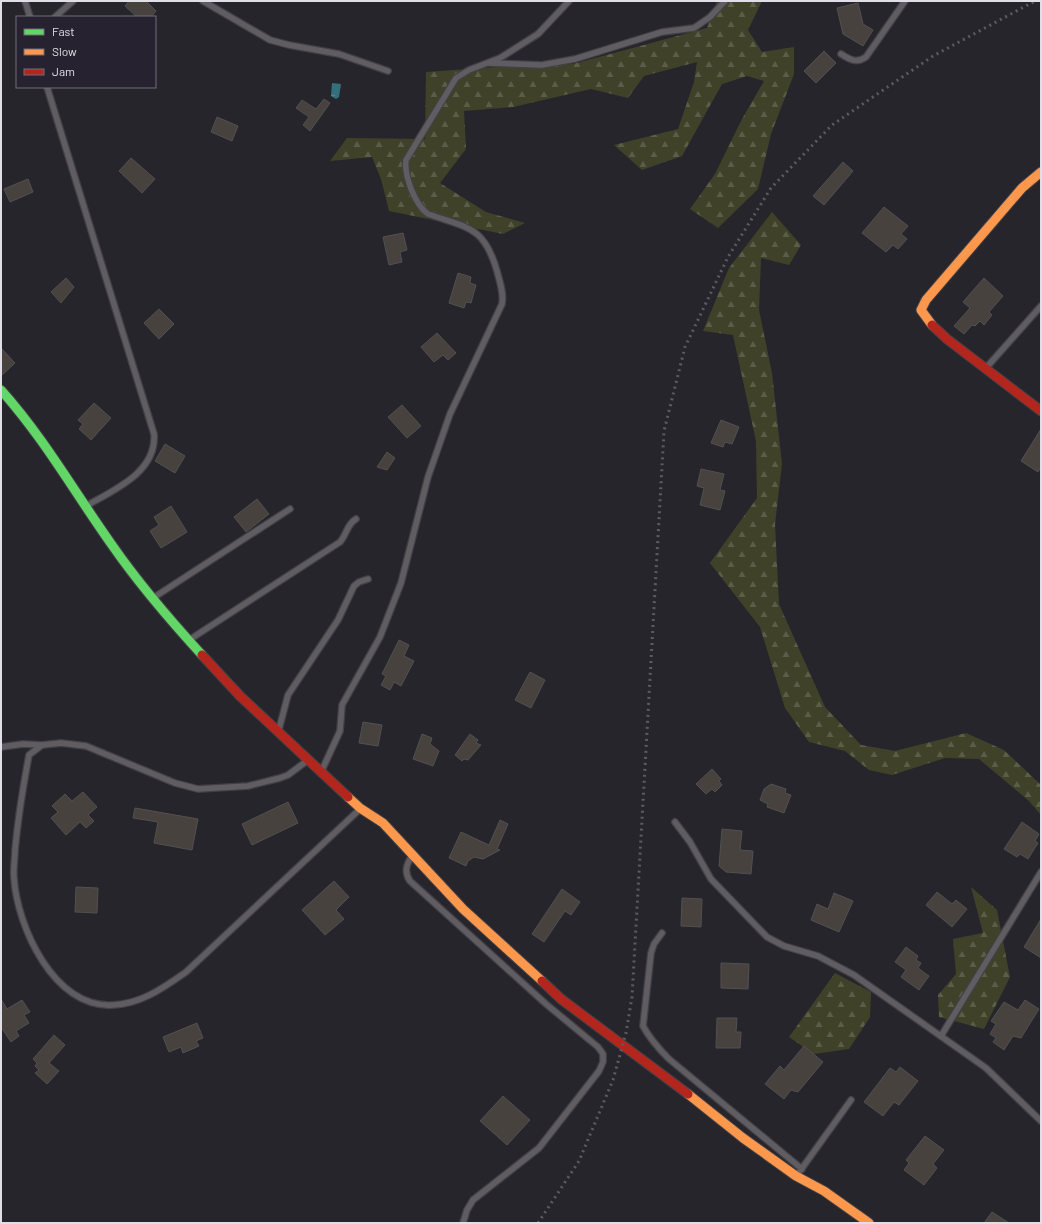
<svg xmlns="http://www.w3.org/2000/svg" width="1042" height="1224" font-family="Barlow,sans-serif">
<defs>
<pattern id="forest-firs" width="22" height="20" patternUnits="userSpaceOnUse"><rect width="22" height="20" fill="#3f4228"/><path d="M5 1l3.5 6h-7zM16 11l3.5 6h-7z" fill="#5a5d47"/></pattern>
<pattern id="water-ripples" width="26" height="14" patternUnits="userSpaceOnUse"><rect width="26" height="14" fill="#33707b"/><path d="M2 4q2-2 4 0t4 0M15 11q2-2 4 0t4 0" fill="none" stroke="#5a8b94"/></pattern>
</defs>
<rect width="100%" height="100%" fill="#27252c"/>
<!-- forest -->
<g fill="url(#forest-firs)">
<polygon points="717,1 762,1 748,30 762,52 794,47 794,74 771,134 758,189 718,228 690,209 715,174 742,119 764,81 747,76 722,84 682,156 642,170 614,145 678,129 694,82 697,62 644,76 628,98 591,89 513,107 464,111 466,149 440,183 486,212 525,223 503,234 389,211 381,179 372,157 330,161 347,138 425,139 426,72 497,67 573,64 707,28"/>
<polygon points="772,212 801,245 789,265 761,258 759,310 772,373 782,464 775,524 779,604 825,707 861,745 895,751 966,733 1004,750 1041,785 1041,815 1029,801 979,759 945,758 892,775 869,770 845,751 809,742 785,708 760,627 710,563 757,498 756,441 733,335 703,331 729,268"/>
<polygon points="971,887 997,910 1010,977 984,1029 939,1017 938,995 956,974 953,939 983,933"/>
<polygon points="835,973 871,992 870,1017 849,1049 814,1054 789,1037"/>
</g>
<!-- water -->
<polygon fill="url(#water-ripples)" points="332,83 341,84 339,97 336,99 331,96"/>
<!-- building -->
<g fill="#47423e" stroke="#525051">
<polygon points="129,1 146,1 156,11 151,17 137,17 125,6"/>
<polygon points="858,3 863,24 873,30 863,46 843,34 837,8"/>
<polygon points="824,51 836,63 816,83 804,71"/>
<polygon points="324,99 330,103 310,131 303,125 309,117 296,108 302,100 316,109"/>
<polygon points="217,117 238,126 232,141 211,132"/>
<polygon points="131,158 155,179 142,193 119,171"/>
<polygon points="843,162 853,171 824,205 813,196"/>
<polygon points="28,179 33,192 10,202 4,189"/>
<polygon points="884,207 908,226 901,234 907,239 898,249 893,245 886,252 862,233"/>
<polygon points="403,233 407,250 400,252 402,262 389,265 383,237"/>
<polygon points="458,273 471,277 470,283 476,285 471,303 466,302 464,308 449,303"/>
<polygon points="66,278 74,287 61,303 51,292"/>
<polygon points="984,278 1003,296 989,312 992,315 984,325 980,321 975,326 972,325 964,334 954,326 970,308 963,302"/>
<polygon points="159,309 174,324 159,339 144,323"/>
<polygon points="437,333 456,353 448,360 443,355 434,362 421,347"/>
<polygon points="1,348 15,363 1,376"/>
<polygon points="94,403 111,418 91,440 79,429 83,424 78,420"/>
<polygon points="402,405 421,426 407,438 388,417"/>
<polygon points="721,420 739,427 732,444 725,442 723,447 711,443"/>
<polygon points="1041,429 1041,467 1038,472 1021,461"/>
<polygon points="165,444 185,456 175,473 155,461"/>
<polygon points="387,452 395,458 387,470 377,467"/>
<polygon points="701,469 724,474 720,490 725,491 720,510 700,505 704,488 697,486"/>
<polygon points="257,499 269,514 246,532 234,517"/>
<polygon points="171,506 187,532 161,548 150,531 159,525 154,517"/>
<polygon points="399,640 409,645 404,656 414,661 401,686 394,682 390,690 381,685 386,676 382,674"/>
<polygon points="530,672 545,680 531,708 515,700"/>
<polygon points="363,722 382,725 378,746 359,743"/>
<polygon points="422,734 432,738 430,744 439,751 433,766 413,759"/>
<polygon points="470,734 478,740 476,743 481,745 468,760 464,759 462,761 455,755"/>
<polygon points="712,769 721,779 719,781 722,785 715,792 712,789 706,794 696,784"/>
<polygon points="771,784 786,789 785,793 791,795 784,813 767,807 768,804 760,800 764,789"/>
<polygon points="83,792 97,807 88,815 94,821 86,828 80,822 66,835 51,818 58,812 52,806 65,794 72,801"/>
<polygon points="288,802 298,823 252,845 242,824"/>
<polygon points="135,808 198,819 192,850 154,843 158,822 133,818"/>
<polygon points="500,820 508,824 497,849 500,850 483,859 474,857 468,861 466,866 449,858 461,832 489,845"/>
<polygon points="1022,822 1039,834 1035,841 1038,843 1028,859 1020,854 1017,857 1004,849"/>
<polygon points="722,829 742,831 740,850 753,851 751,874 726,872 719,866"/>
<polygon points="334,881 349,897 336,910 344,919 325,935 302,910"/>
<polygon points="76,887 98,888 97,913 75,912"/>
<polygon points="562,889 580,902 571,915 565,911 544,942 532,934"/>
<polygon points="937,892 952,904 956,900 967,909 952,927 926,905"/>
<polygon points="834,893 853,901 839,932 811,920 817,904 828,909"/>
<polygon points="682,898 702,899 701,927 681,926"/>
<polygon points="1041,919 1041,958 1024,947"/>
<polygon points="906,947 918,956 916,960 921,963 918,968 929,976 919,990 901,977 906,970 895,962"/>
<polygon points="721,963 749,964 748,989 721,988"/>
<polygon points="1,999 7,1009 22,1000 30,1012 24,1015 29,1023 16,1031 19,1036 11,1042 1,1027"/>
<polygon points="1025,1000 1039,1009 1021,1038 1013,1036 1004,1050 993,1042 996,1038 990,1034 996,1024 991,1021 1004,1002 1018,1010"/>
<polygon points="717,1018 737,1018 736,1032 741,1032 740,1048 716,1048"/>
<polygon points="197,1023 203,1038 196,1041 199,1046 183,1053 181,1047 169,1052 163,1037"/>
<polygon points="54,1035 65,1045 49,1063 59,1071 47,1084 35,1073 39,1070 35,1066 37,1063 33,1059"/>
<polygon points="804,1046 823,1062 798,1092 791,1090 784,1099 765,1084 780,1066 784,1070"/>
<polygon points="900,1067 918,1081 899,1105 894,1102 883,1116 864,1102 890,1068 896,1072"/>
<polygon points="503,1096 530,1120 507,1145 480,1121"/>
<polygon points="925,1136 944,1150 933,1164 937,1168 924,1185 904,1170 909,1163 906,1160"/>
<polygon points="992,1212 1009,1223 984,1223"/>
</g>
<g fill="none" stroke-linecap="round" stroke-linejoin="round">
<!-- lane casing -->
<g stroke="#424046" stroke-width="8">
<g id="lane">
<polyline points="25,1 30,17"/>
<polyline points="203,1 270,40 289,45 339,54 388,71"/>
<polyline points="55,17 73,1"/>
<path d="M841 54C849 59 856 64 866 57L905 1"/>
<polyline points="489,63 542,65 575,59 662,32 694,28 710,17 725,1"/>
<path d="M47 87 154 434C157 472 114 490 86 506"/>
<polyline points="986,368 1041,306"/>
<polyline points="153,598 290,509"/>
<path d="M189 640 340 542C347 534 347 524 356 519"/>
<polyline points="279,729 288,695 338,620 354,586 359,582 368,579"/>
<polyline points="1,747 23,744 42,745"/>
<path d="M308 760 288 775 280 778 248 786 198 789 175 783 86 746 61 743 42 745 29 755C23 787 18 818 15 850 15 859 13 869 14 878 17 926 54 1009 113 1005 141 1004 163 988 186 972L359 810"/>
<path d="M322 770 340 731 342 705 380 637 401 583 428 477 450 414 502 304C504 293 500 283 497 271 484 226 468 228 428 214 415 205 404 176 406 160L456 78 469 70 500 58 538 34 569 1"/>
<polyline points="675,822 690,842 711,879 767,937 784,946 818,956 854,975 986,1068 1041,1121"/>
<path d="M412 856C406 865 404 872 410 881L546 1004 598 1047 603 1054V1062L599 1071 539 1148 473 1200 467 1210 463 1223"/>
<path d="M662 933 654 944 651 953 643 1026C650 1039 659 1049 669 1059L802 1169"/>
<polyline points="941,1036 1041,872"/>
<polyline points="800,1171 851,1100"/>
</g>
</g>
<!-- fast casing -->
<g stroke="#424046" stroke-width="11">
<path id="fast" d="M1 390C44 438 75 493 112 545 139 584 170 620 202 655"/>
</g>
<!-- slow casing -->
<g stroke="#424046" stroke-width="11">
<g id="slow">
<polyline points="932,325 921,310 926,300 1022,188 1041,172"/>
<polyline points="348,797 360,808 383,823 463,909 542,981"/>
<polyline points="688,1094 743,1138 796,1176 824,1191 869,1223"/>
</g>
</g>
<!-- jam casing -->
<g stroke="#424046" stroke-width="11">
<g id="jam">
<polyline points="932,325 947,339 1041,411"/>
<polyline points="202,655 240,696 348,797"/>
<polyline points="542,981 561,999 688,1094"/>
</g>
</g>
<!-- lane -->
<use href="#lane" stroke="#5f5d62" stroke-width="5.5"/>
<!-- fast -->
<use href="#fast" stroke="#63d668" stroke-width="9"/>
<!-- slow -->
<use href="#slow" stroke="#ff974d" stroke-width="9"/>
<!-- jam -->
<use href="#jam" stroke="#b3261e" stroke-width="9"/>
<!-- rail -->
<polyline stroke="#5d5b61" stroke-width="3" stroke-dasharray="2 4" stroke-linecap="butt" points="538,1223 579,1161 613,1080 626,1033 632,997 664,431 685,347 728,257 771,188 832,125 933,56 1035,1"/>
</g>
<!-- border -->
<rect width="1042" height="1224" fill="none" stroke="#e1dee7" stroke-width="4"/>
<!-- legend -->
<rect x="16" y="16" width="140" height="72" fill="#26222f" stroke="#716d79"/>
<rect x="24" y="29" width="20" height="6" fill="#63d668" stroke="#716d79"/>
<text x="52" y="36" font-size="12" fill="#e1dee7">Fast</text>
<rect x="24" y="49" width="20" height="6" fill="#ff974d" stroke="#716d79"/>
<text x="52" y="56" font-size="12" fill="#e1dee7">Slow</text>
<rect x="24" y="69" width="20" height="6" fill="#b3261e" stroke="#716d79"/>
<text x="52" y="76" font-size="12" fill="#e1dee7">Jam</text>
</svg>
